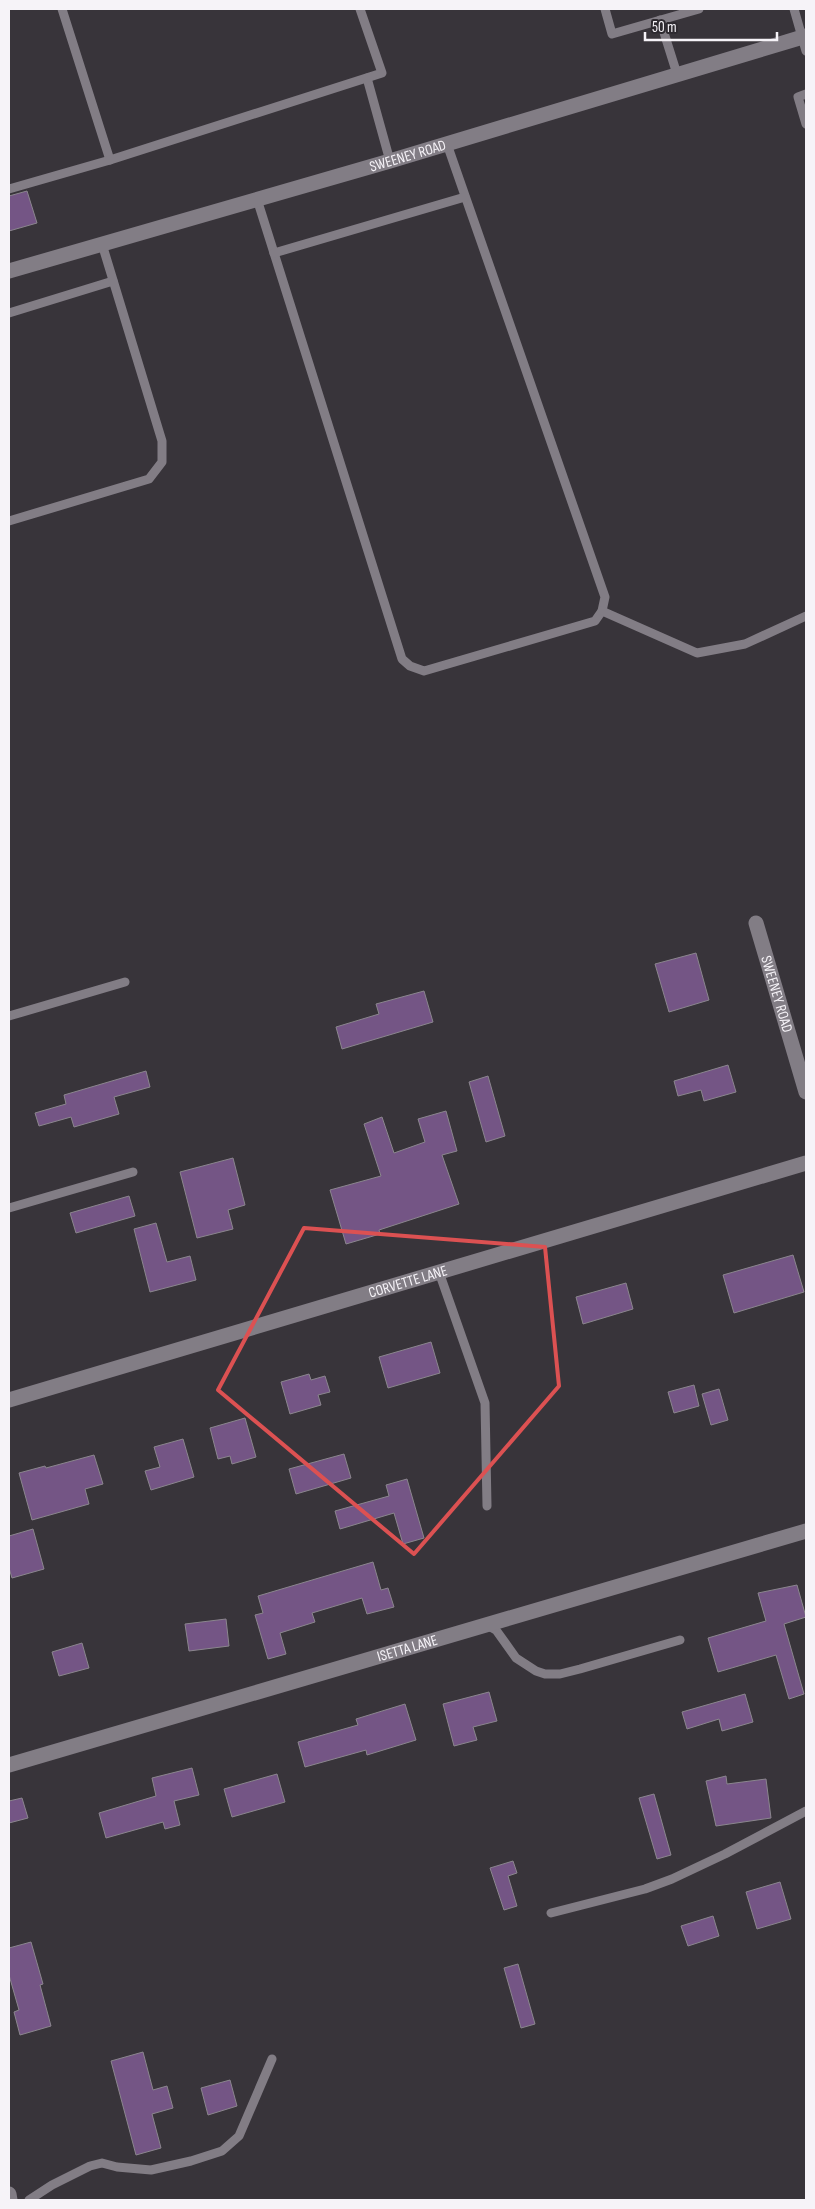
<svg xmlns="http://www.w3.org/2000/svg" width="815" height="2209" font-family="'Sofia Sans Condensed',sans-serif">
<rect width="100%" height="100%" fill="#38343a"/>
<!-- building -->
<g fill="#745585" stroke="#8b868e">
<polygon points="27,191 37,223 9,231 9,196"/>
<polygon points="696,953 709,1000 669,1012 655,964"/>
<polygon points="424,991 433,1022 342,1049 336,1027 379,1014 376,1004"/>
<polygon points="728,1065 736,1092 704,1101 701,1090 678,1096 674,1081"/>
<polygon points="146,1071 150,1087 114,1097 119,1114 74,1127 71,1117 39,1126 35,1113 66,1104 64,1095"/>
<polygon points="488,1076 505,1136 486,1142 469,1082"/>
<polygon points="446,1111 457,1151 442,1155 459,1204 379,1230 380,1234 346,1244 330,1190 381,1176 364,1124 382,1117 394,1153 425,1142 418,1119"/>
<polygon points="233,1158 245,1205 228,1210 233,1229 197,1238 180,1172"/>
<polygon points="129,1196 135,1216 76,1233 70,1213"/>
<polygon points="156,1223 167,1262 190,1256 196,1280 150,1292 134,1229"/>
<polygon points="793,1255 804,1292 734,1313 723,1275"/>
<polygon points="626,1283 633,1309 583,1324 576,1297"/>
<polygon points="431,1342 440,1373 388,1388 379,1357"/>
<polygon points="309,1374 311,1380 325,1376 330,1392 318,1395 321,1405 290,1414 281,1382"/>
<polygon points="694,1385 699,1406 674,1413 668,1392"/>
<polygon points="719,1389 728,1420 711,1425 702,1394"/>
<polygon points="245,1418 256,1457 232,1464 230,1456 218,1459 210,1428"/>
<polygon points="183,1439 194,1477 151,1490 145,1471 160,1467 154,1447"/>
<polygon points="344,1454 351,1478 296,1494 289,1469"/>
<polygon points="94,1455 103,1484 85,1489 89,1504 32,1520 19,1473 45,1466 46,1468"/>
<polygon points="407,1479 424,1538 403,1544 394,1513 340,1529 335,1511 389,1496 386,1485"/>
<polygon points="33,1529 44,1569 12,1578 9,1568 9,1536"/>
<polygon points="373,1562 381,1590 388,1588 394,1607 367,1614 362,1598 312,1613 315,1622 280,1633 286,1654 268,1659 255,1615 263,1613 258,1596"/>
<polygon points="797,1585 806,1617 784,1624 804,1694 789,1699 776,1655 718,1672 708,1638 766,1621 758,1593"/>
<polygon points="226,1619 229,1646 189,1651 185,1624"/>
<polygon points="82,1643 89,1668 59,1676 52,1652"/>
<polygon points="489,1692 497,1721 473,1727 477,1740 454,1746 443,1704"/>
<polygon points="745,1694 753,1722 722,1731 719,1719 687,1729 682,1712"/>
<polygon points="405,1704 416,1740 367,1755 366,1750 305,1767 298,1742 358,1725 356,1719"/>
<polygon points="192,1768 199,1795 174,1801 180,1825 165,1829 163,1822 106,1838 99,1813 156,1796 152,1778"/>
<polygon points="277,1774 285,1802 232,1817 224,1789"/>
<polygon points="726,1776 727,1784 766,1779 771,1818 716,1826 706,1781"/>
<polygon points="654,1794 671,1855 657,1859 639,1798"/>
<polygon points="22,1798 28,1818 9,1823 9,1801"/>
<polygon points="513,1861 517,1873 508,1876 517,1906 504,1910 490,1868"/>
<polygon points="780,1882 791,1919 757,1929 746,1892"/>
<polygon points="713,1916 719,1936 688,1946 681,1926"/>
<polygon points="31,1942 43,1984 40,1985 51,2026 20,2035 14,2012 19,2010 9,1975 9,1948"/>
<polygon points="518,1964 535,2024 521,2028 504,1968"/>
<polygon points="143,2052 153,2090 167,2086 173,2108 152,2114 161,2148 136,2155 111,2061"/>
<polygon points="230,2080 237,2106 208,2115 201,2088"/>
</g>
<g fill="none" stroke-linecap="round" stroke-linejoin="round">
<!-- lane -->
<g stroke="#827d85" stroke-width="9">
<polyline points="62,9 110,160"/>
<polyline points="605,9 612,34 699,9"/>
<polyline points="794,9 806,51"/>
<polyline points="660,20 677,74"/>
<polyline points="367,78 390,161"/>
<polyline points="806,94 798,97 806,124"/>
<polyline points="9,189 110,160 382,73 360,9"/>
<polyline points="257,199 402,659 410,666 424,671 595,621 602,611 605,597 447,144"/>
<polyline points="274,253 465,197"/>
<polyline points="9,313 113,281"/>
<polyline points="9,521 149,479 162,462 162,441 102,244"/>
<polyline points="602,611 697,653 745,644 806,616"/>
<polyline points="9,1016 125,982"/>
<polyline points="9,1208 133,1172"/>
<polyline points="439,1272 485,1403 487,1506"/>
<polyline points="487,1625 496,1630 516,1658 536,1671 545,1674 560,1674 580,1669 680,1640"/>
<polyline points="551,1913 645,1889 672,1879 725,1854 806,1811"/>
<polyline points="29,2200 52,2185 90,2166 102,2163 117,2167 151,2170 191,2161 222,2151 239,2136 272,2059"/>
</g>
<!-- street -->
<g stroke="#827d85" stroke-width="15">
<path id="s1" d="M9 271 390 161 806 36"/>
<path id="s2" d="M756 923 806 1092"/>
<path id="s3" d="M9 1400 806 1163"/>
<path id="s4" d="M9 1765 806 1531"/>
</g>
<!-- secondary -->
<polyline stroke="#827d85" stroke-width="15" points="9,2194 10,2200"/>
</g>
<!-- marked area -->
<path fill="none" stroke="#dc5152" stroke-width="4" stroke-linejoin="round" d="M304 1228 545 1247 559 1386 414 1554 218 1390Z"/>
<g text-anchor="middle" dominant-baseline="central" stroke-width="5" stroke-linejoin="round" paint-order="stroke">
<!-- street labels -->
<g font-size="15" fill="#f6f3f8" stroke="#2e2a30">
<text stroke="none"><textPath href="#s1" startOffset="415">SWEENEY ROAD</textPath></text>
<text stroke="none"><textPath href="#s2" startOffset="74">SWEENEY ROAD</textPath></text>
<text stroke="none"><textPath href="#s3" startOffset="416">CORVETTE LANE</textPath></text>
<text stroke="none"><textPath href="#s4" startOffset="415">ISETTA LANE</textPath></text>
</g>
</g>
<!-- border -->
<rect width="815" height="2209" fill="none" stroke="#f6f3f8" stroke-width="20"/>
<!-- scale -->
<path d="M645 32v8h132v-8" fill="none" stroke="#f6f3f8" stroke-width="2.5"/>
<text x="652" y="32" font-size="15" fill="#f6f3f8" stroke="#2e2a30" stroke-width="4" paint-order="stroke">50 m</text>
</svg>
